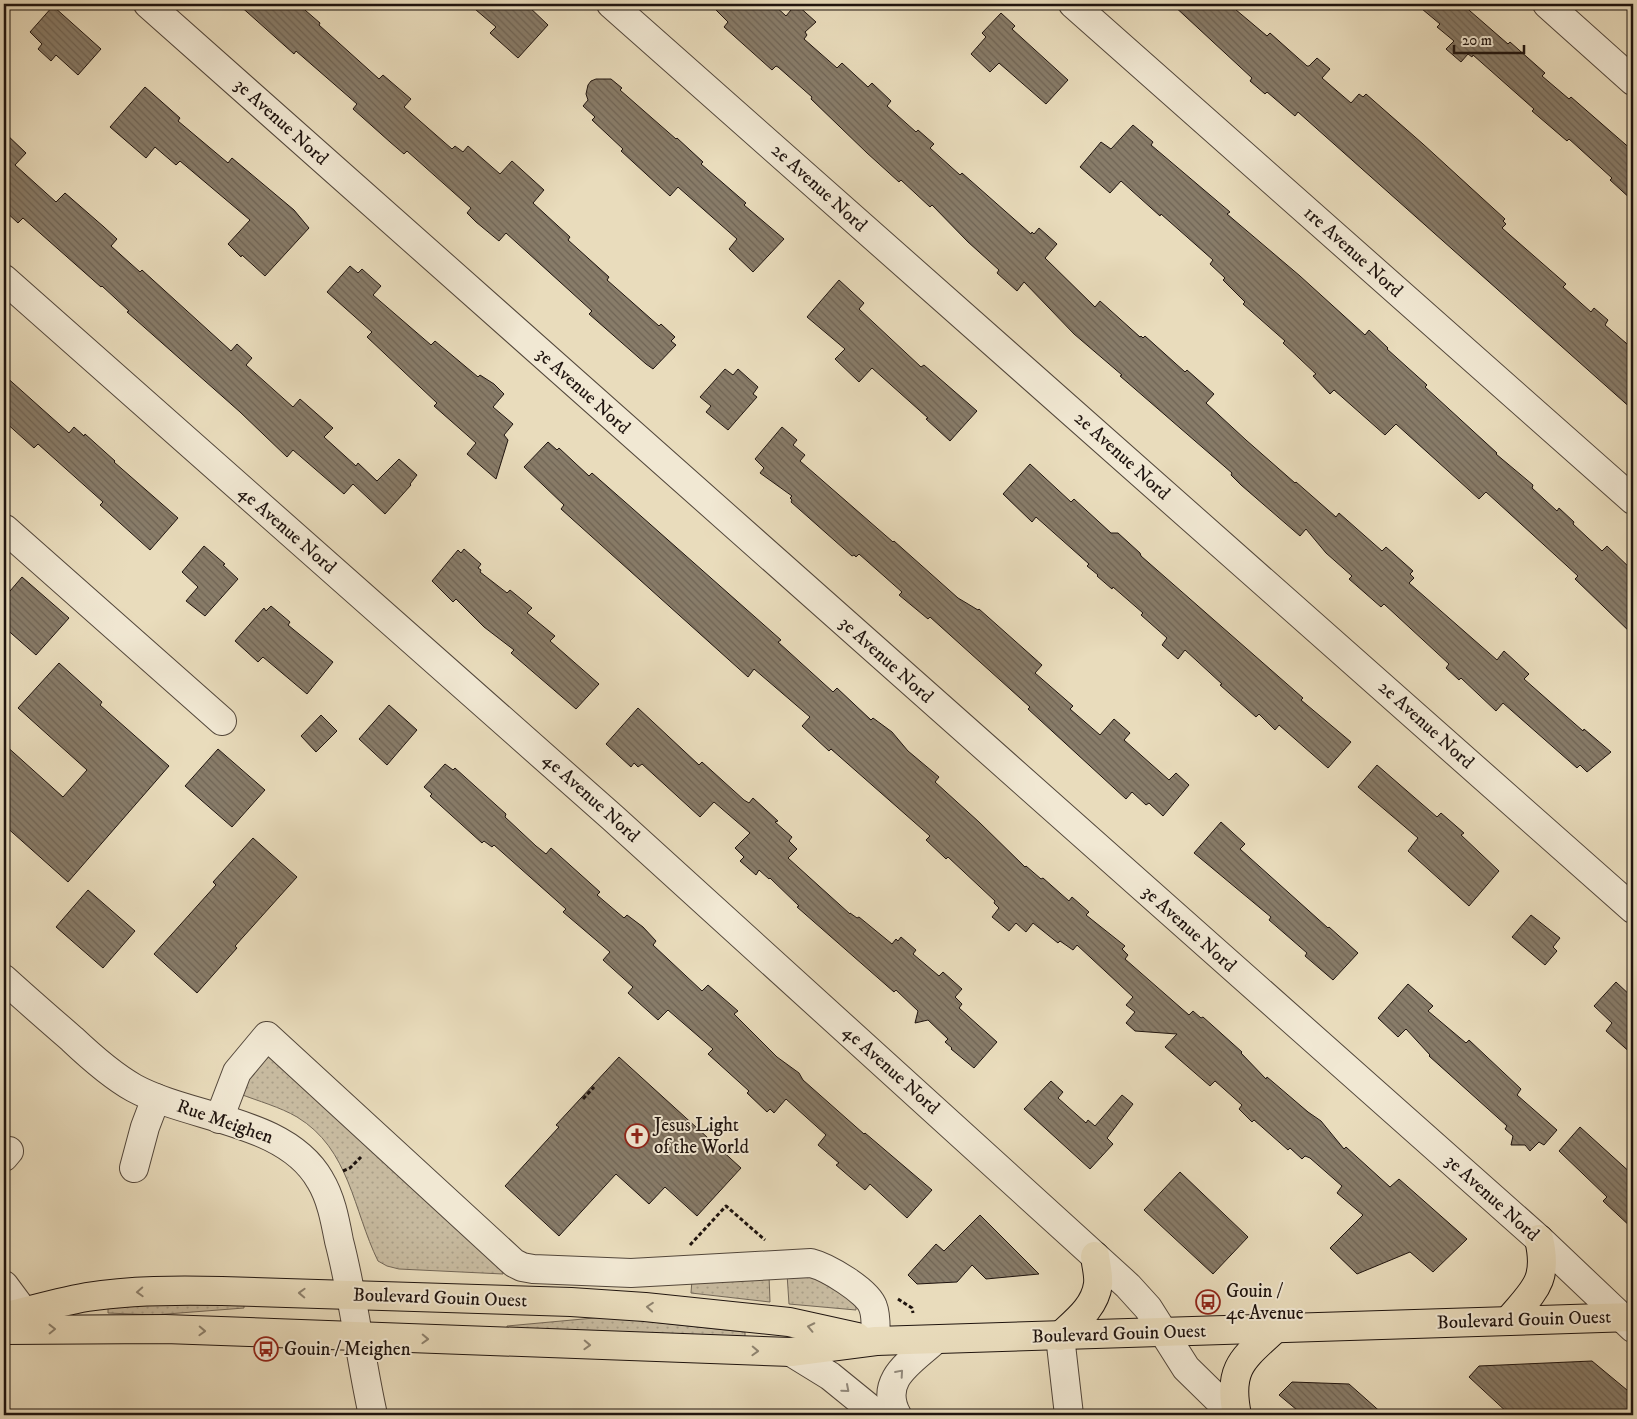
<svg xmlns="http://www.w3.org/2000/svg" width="1637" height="1419" font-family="'IM FELL DW Pica',serif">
<defs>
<pattern id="grass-dots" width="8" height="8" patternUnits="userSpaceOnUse" patternTransform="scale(1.25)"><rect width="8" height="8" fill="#c7ba9f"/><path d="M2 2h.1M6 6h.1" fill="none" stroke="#aa9f88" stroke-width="1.8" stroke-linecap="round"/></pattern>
<pattern id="building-back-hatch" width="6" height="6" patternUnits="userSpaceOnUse" patternTransform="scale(1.25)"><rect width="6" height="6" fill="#887c69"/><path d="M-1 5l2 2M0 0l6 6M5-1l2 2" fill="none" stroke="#6f6455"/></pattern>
</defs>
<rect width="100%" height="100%" fill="#e9dcbc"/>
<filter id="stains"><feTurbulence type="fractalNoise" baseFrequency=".004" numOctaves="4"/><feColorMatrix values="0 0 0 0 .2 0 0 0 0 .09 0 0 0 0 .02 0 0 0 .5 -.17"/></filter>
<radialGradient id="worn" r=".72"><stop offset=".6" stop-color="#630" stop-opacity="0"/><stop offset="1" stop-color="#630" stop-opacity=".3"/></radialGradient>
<!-- grass -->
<g fill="url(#grass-dots)" stroke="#736757">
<path d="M268 1049 503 1265V1274L399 1269 387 1266 378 1261C353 1210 350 1149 297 1117 280 1107 258 1101 240 1094L247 1075Z"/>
<polygon points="815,1273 856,1305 856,1310 789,1304 787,1274"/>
<polygon points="769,1276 770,1302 691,1293 692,1280"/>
<polygon points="195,1304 244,1305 244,1308 154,1315 108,1313 108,1307"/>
<polygon points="605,1317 745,1332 745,1337 507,1328 507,1326"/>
</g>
<!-- building -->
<g fill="url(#building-back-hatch)" stroke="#1f140f">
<polygon points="238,4 298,4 320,23 319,25 379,79 383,75 411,99 404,107 452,149 455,146 463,152 468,146 500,174 512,161 544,190 533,203 570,237 568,240 609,277 607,280 659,326 661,324 675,337 671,341 676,345 653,369 646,364 589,314 592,311 506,233 499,241 476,222 467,213 471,208 407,151 404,154 390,142 353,109 357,104 296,51 294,54"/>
<polygon points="469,4 526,4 548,25 518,58 490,33 496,27"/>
<polygon points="710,4 773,4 786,16 796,4 816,22 805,32 807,35 804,39 837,68 842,63 868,87 872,83 891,101 887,106 916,132 918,130 934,144 930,148 960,175 962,173 1031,234 1032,232 1034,234 1039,228 1057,244 1045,258 1095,307 1100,301 1140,337 1141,336 1143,338 1145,336 1185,372 1187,370 1214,394 1206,403 1246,440 1295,483 1296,482 1336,517 1339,513 1382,551 1386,547 1413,571 1410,574 1414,578 1409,583 1497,660 1504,651 1529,674 1524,679 1583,731 1584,729 1611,752 1587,772 1580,765 1577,768 1503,703 1496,711 1461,678 1459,680 1446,668 1449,664 1384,604 1381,607 1349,579 1352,576 1326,553 1306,529 1300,536 1241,485 1231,475 1232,473 1120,376 1122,375 1074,334 1024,282 1017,291 997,273 999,270 968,242 932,205 930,207 901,180 899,182 867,153 811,99 812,97 778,67 776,66 772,70 724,27 728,22"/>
<polygon points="1172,4 1229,4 1267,36 1270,33 1307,66 1309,66 1317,58 1330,69 1322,78 1351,103 1359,94 1363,97 1366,94 1423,144 1505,219 1503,221 1506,224 1502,228 1566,284 1563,287 1591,312 1594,308 1608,320 1605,325 1633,349 1633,410 1298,112 1295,116 1267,92 1265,94 1250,81 1252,78"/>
<polygon points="1416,4 1462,4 1508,44 1510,42 1545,73 1542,76 1569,99 1571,97 1633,151 1633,201 1610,180 1612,178 1569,139 1567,141 1532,111 1534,109 1473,55 1472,57 1468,54 1461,62 1446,49 1454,41 1437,27 1440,24"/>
<polygon points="53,6 101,49 78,75 56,55 51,61 38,49 42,44 30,32"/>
<polygon points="1001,13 1015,26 1012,29 1068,80 1046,104 999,63 990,72 971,54 986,37 982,33"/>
<polygon points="596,79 611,79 622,88 620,90 676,139 677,138 703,162 701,164 746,203 744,205 784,239 753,272 729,249 737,239 678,187 670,196 621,151 623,149 592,120 595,117 583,106 588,100 586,94 588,85 591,81"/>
<polygon points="145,87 180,118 178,121 228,163 232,158 294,210 309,228 265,276 242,255 241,257 228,244 250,220 180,161 176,165 155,147 146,158 110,127"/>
<polygon points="1133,125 1153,142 1151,145 1230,212 1227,214 1300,276 1365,335 1369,330 1388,348 1387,349 1427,385 1425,387 1497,453 1496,454 1533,485 1532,488 1557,511 1559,508 1574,522 1573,524 1602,551 1607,546 1633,571 1633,635 1575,579 1578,576 1486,492 1479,499 1396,424 1385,435 1334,390 1330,394 1313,376 1316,374 1283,343 1285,341 1243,304 1245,302 1223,280 1225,278 1210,264 1213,260 1161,214 1160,216 1121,181 1110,193 1080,167 1101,142 1111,149"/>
<polygon points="4,132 26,153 15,165 56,202 65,193 104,227 117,239 111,246 140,272 142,270 231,351 237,344 252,358 246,365 293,407 300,399 333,428 324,437 356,466 358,463 377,481 399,459 417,475 410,484 411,485 385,514 353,484 344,494 293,450 287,457 240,412 127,312 129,311 102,286 101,287 23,218 18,223 4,210"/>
<polygon points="350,266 358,273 362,269 381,286 373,295 431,345 435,341 478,377 480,375 494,384 504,394 493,407 513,424 504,435 508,440 496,479 467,454 476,443 434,406 437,403 367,337 372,332 327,292"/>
<polygon points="839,280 864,303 859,309 921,367 924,365 977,411 950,441 926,419 928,418 872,368 859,382 835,359 845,349 807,317"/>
<polygon points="725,369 733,375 738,369 758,387 753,394 757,397 728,430 706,412 711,406 700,397"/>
<polygon points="4,375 69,433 74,427 84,436 85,434 115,461 114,462 178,518 150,550 100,505 103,502 38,444 34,448 4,421"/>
<polygon points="782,427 797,440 793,445 805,455 800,461 893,542 894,541 958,598 978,610 979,609 1042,665 1035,673 1073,706 1070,709 1100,735 1114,719 1130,733 1124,740 1169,780 1176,773 1189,785 1163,816 1149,803 1146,805 1132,792 1126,799 1028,709 1030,707 930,617 928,619 899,595 902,592 859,554 856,557 854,555 852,556 791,502 792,500 790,498 792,496 760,473 764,468 755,459"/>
<polygon points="548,442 557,450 559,448 589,476 592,473 633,509 781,640 778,642 833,692 837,688 871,720 873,718 892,732 908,751 939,777 935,782 979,822 1025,867 1026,866 1041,879 1043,878 1069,901 1072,897 1089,912 1086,915 1125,946 1122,949 1128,955 1125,959 1189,1015 1193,1011 1201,1018 1203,1017 1242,1052 1241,1053 1266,1079 1267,1077 1308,1112 1321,1121 1344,1149 1346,1147 1390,1187 1399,1179 1467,1239 1433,1272 1410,1252 1357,1274 1330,1248 1363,1215 1337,1193 1342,1186 1310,1158 1305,1156 1302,1159 1290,1148 1288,1150 1254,1120 1252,1122 1239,1109 1242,1105 1215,1081 1210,1086 1165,1047 1177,1034 1135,1031 1126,1023 1135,1012 1126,1005 1133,997 1077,945 1073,950 1060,941 1058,943 1033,923 1026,932 1016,923 1009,931 992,917 999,908 994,903 995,901 948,857 946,859 944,857 926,840 930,836 831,749 829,751 802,726 810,717 754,669 748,677 561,509 564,505 524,467"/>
<polygon points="1030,464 1071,502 1074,499 1111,533 1118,533 1140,553 1141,556 1303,698 1301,700 1351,742 1328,768 1279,725 1275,730 1259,714 1256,717 1220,685 1222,684 1185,650 1178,659 1162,645 1167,638 1141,615 1143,613 1113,587 1112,589 1097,576 1098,575 1087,566 1089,564 1036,517 1032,522 1003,494"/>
<polygon points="204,546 225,564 223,565 238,579 205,616 186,601 198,587 182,572"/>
<polygon points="464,549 481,564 478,568 481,570 480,572 507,593 510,590 532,608 527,613 555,636 550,641 599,684 576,709 511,653 514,650 484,627 456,599 453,602 432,581 458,550 461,553"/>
<polygon points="22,577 69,618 36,655 4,627 4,598"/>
<polygon points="271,606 290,622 288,625 333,662 307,694 263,657 258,662 235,641 264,608 266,611"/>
<polygon points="59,663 102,702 100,705 169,766 68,882 4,825 4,744 63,797 87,770 18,708"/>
<polygon points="389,705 417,730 387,765 359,739"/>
<polygon points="638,708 699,765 702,762 744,800 749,803 753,798 778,821 775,822 792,837 789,841 797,849 788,858 850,914 850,913 857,918 859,917 892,944 896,939 898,941 901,937 916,950 913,954 939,976 943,972 962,989 955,997 962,1004 959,1008 997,1042 974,1068 951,1049 952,1048 945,1042 948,1039 928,1020 915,1023 918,1011 896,990 894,992 797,907 799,906 770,878 769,879 759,870 756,875 740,861 744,857 735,848 750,833 714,802 700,817 642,764 638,767 634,763 631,767 606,744"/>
<polygon points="321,715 337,731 316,752 301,736"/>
<polygon points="218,749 265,790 232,827 185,786"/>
<polygon points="445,764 453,770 455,768 506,814 505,817 536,846 546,854 551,848 600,892 597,895 624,918 627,915 643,927 656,941 653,945 702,991 708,985 738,1011 734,1014 777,1057 799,1073 803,1080 864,1134 865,1133 932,1190 907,1218 870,1184 865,1190 836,1165 839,1163 818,1145 826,1135 786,1099 774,1113 770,1109 767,1112 747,1093 749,1091 708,1054 713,1049 668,1010 658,1020 628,993 633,987 603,960 610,952 563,912 566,909 494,845 492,847 484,841 482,843 430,796 432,794 424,787"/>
<polygon points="1377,765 1437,817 1441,813 1464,833 1461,835 1499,871 1469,906 1408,851 1418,838 1358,787"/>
<polygon points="1221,822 1245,844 1240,849 1328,928 1329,927 1358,953 1333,980 1305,956 1307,953 1269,920 1271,917 1194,853"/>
<polygon points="253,838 297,877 235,946 237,948 197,993 154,954 216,885 213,882"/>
<polygon points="88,890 135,931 103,968 56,927"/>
<polygon points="1531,915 1560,938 1553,947 1557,951 1545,965 1512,937"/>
<polygon points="1616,982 1633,998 1633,1055 1606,1031 1612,1023 1594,1006"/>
<polygon points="1408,984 1433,1006 1428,1011 1466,1043 1469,1040 1521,1089 1517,1095 1557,1130 1544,1145 1539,1142 1530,1151 1525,1145 1511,1145 1513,1136 1505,1129 1507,1126 1429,1056 1430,1055 1406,1029 1398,1037 1378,1018"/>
<polygon points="619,1057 741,1168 697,1216 665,1187 649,1204 616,1174 559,1236 505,1186 559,1127 556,1125"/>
<polygon points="1051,1081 1063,1092 1058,1098 1086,1123 1088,1120 1095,1126 1122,1095 1133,1104 1107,1138 1113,1144 1090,1169 1024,1109"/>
<polygon points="1580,1127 1633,1175 1633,1229 1603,1201 1607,1197 1559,1151"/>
<polygon points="1180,1172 1248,1237 1213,1274 1144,1210"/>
<polygon points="980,1215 1039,1274 986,1279 972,1265 957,1282 917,1284 908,1275 936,1244 944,1251"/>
<polygon points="1592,1361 1633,1395 1633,1415 1510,1415 1469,1377 1479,1366"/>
<polygon points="1292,1382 1349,1384 1384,1415 1303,1415 1279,1395"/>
</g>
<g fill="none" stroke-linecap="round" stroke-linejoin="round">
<!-- minor casing -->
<g stroke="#52463a" stroke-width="30">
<g id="minor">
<polyline points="148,4 1539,1239 1633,1328"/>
<polyline points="611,4 1633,909"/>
<polyline points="1073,4 1633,500"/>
<polyline points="1547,4 1633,81"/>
<polyline points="4,279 613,818 1128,1286 1148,1308 1186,1368 1234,1415"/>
<polyline points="5,529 222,721"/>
<path d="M4 979C26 999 49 1019 72 1039 91 1057 111 1075 134 1088 191 1119 286 1120 320 1180 331 1198 335 1220 339 1241 354 1298 360 1357 373 1415"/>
<path d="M219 1119 237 1072 267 1036 514 1263 522 1267 533 1269 631 1273 811 1263C827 1267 868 1291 873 1307 877 1317 875 1331 876 1341"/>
<polyline points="4,1157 9,1151"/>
<polyline points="134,1168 145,1127 156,1098"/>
<polyline points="4,1285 24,1312"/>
<polyline points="1060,1336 1069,1415"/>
<polyline points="791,1352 830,1376 878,1415"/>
<path d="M897 1415C878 1380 911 1362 934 1341"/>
</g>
</g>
<!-- major casing -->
<g stroke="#1f140f" stroke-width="30">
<g id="major">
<path d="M4 1317C31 1310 59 1302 87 1297 131 1290 177 1290 222 1291L571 1302 645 1307 789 1322 857 1337"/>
<path d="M1508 1321C1533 1291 1549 1282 1539 1239"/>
<polyline points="4,1330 165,1329 791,1352 876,1341 1633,1317"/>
<path d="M1060 1336C1076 1321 1095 1307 1098 1284 1099 1275 1096 1265 1095 1256"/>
<path d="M1237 1415C1227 1367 1244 1358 1276 1328"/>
</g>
</g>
<!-- path -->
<g stroke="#1f140f" stroke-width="3" stroke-dasharray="4 2.5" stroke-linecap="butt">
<polyline points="583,1099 594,1087"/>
<polyline points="343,1171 350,1168 361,1157"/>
<polyline points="690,1245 726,1206 765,1240"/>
<polyline points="898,1299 912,1308 913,1313"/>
</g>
<!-- minor -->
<use href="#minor" stroke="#f1e8d3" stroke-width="28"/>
<!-- major -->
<use href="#major" stroke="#e9dcbc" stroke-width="28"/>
</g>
<!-- one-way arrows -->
<defs><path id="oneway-chevron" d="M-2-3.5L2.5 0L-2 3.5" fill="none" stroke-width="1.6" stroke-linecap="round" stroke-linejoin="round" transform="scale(1.25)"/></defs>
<g stroke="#8e826e">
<use href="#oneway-chevron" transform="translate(140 1292) rotate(177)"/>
<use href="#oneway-chevron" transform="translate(302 1293) rotate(-178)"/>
<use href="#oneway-chevron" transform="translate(650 1307) rotate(-175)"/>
<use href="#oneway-chevron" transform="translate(811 1327) rotate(-168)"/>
<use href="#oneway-chevron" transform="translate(52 1329) rotate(-1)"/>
<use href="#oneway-chevron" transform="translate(202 1331) rotate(2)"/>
<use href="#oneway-chevron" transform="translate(425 1339) rotate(2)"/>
<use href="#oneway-chevron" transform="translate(587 1345) rotate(2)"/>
<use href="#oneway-chevron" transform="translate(755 1351) rotate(2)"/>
</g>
<g stroke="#92897b">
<use href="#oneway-chevron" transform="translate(900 1373) rotate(-49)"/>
<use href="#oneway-chevron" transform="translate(846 1389) rotate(41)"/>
</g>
<!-- icons -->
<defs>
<g id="church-ring" transform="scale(1.25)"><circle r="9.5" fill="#f1e8d3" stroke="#8f2418" stroke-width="1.5"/><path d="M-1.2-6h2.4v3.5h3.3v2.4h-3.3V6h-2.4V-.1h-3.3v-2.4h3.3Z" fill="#8f2418"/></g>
<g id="bus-ring" transform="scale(1.25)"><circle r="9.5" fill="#f1e8d3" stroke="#8f2418" stroke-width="1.5"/><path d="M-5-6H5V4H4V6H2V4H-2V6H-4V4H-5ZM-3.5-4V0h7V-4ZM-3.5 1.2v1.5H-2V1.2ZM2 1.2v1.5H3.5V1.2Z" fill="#8f2418"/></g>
</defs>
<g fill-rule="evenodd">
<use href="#church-ring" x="637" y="1136"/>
<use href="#bus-ring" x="1208" y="1302"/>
<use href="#bus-ring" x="266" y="1349"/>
</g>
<g text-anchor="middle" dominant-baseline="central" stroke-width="4" stroke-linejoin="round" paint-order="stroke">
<!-- street labels -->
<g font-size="19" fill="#1f140f" stroke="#f1e8d3">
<text transform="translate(281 122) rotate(42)">3e Avenue Nord</text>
<text transform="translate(819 188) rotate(42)">2e Avenue Nord</text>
<text transform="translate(1353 252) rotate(42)">1re Avenue Nord</text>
<text transform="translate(583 391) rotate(42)">3e Avenue Nord</text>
<text transform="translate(1122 456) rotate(42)">2e Avenue Nord</text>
<text transform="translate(287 530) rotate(41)">4e Avenue Nord</text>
<text transform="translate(886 660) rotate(42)">3e Avenue Nord</text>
<text transform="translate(1426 725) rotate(42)">2e Avenue Nord</text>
<text transform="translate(591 798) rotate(42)">4e Avenue Nord</text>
<text transform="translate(1189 929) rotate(42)">3e Avenue Nord</text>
<text transform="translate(891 1070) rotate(42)">4e Avenue Nord</text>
<text transform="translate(225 1122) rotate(19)">Rue Meighen</text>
<text transform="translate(1492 1198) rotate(42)">3e Avenue Nord</text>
<text transform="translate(440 1298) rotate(2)">Boulevard Gouin Ouest</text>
<text transform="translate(1524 1320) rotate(-2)">Boulevard Gouin Ouest</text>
<text transform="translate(1119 1334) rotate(-2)">Boulevard Gouin Ouest</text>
</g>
<!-- poi labels -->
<g font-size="19" fill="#1f140f" stroke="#f1e8d3" text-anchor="start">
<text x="654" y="1125">Jesus Light<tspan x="654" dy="22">of the World</tspan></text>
<text x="1226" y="1291">Gouin /<tspan x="1226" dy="22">4e Avenue</tspan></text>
<text x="284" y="1349">Gouin / Meighen</text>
</g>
</g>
<!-- margin -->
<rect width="1637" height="1419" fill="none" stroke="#e9dcbc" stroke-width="20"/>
<rect x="5" y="5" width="1627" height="1409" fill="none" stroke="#1f140f" stroke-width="2.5"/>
<rect x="10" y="10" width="1617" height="1399" fill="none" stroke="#1f140f"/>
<!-- scale -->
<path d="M1454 45v8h70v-8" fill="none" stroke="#1f140f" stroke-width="2.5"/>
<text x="1462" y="45" font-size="15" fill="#1f140f" stroke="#f1e8d3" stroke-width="4" paint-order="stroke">20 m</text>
<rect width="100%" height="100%" filter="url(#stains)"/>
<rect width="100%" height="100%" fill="url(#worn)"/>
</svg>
